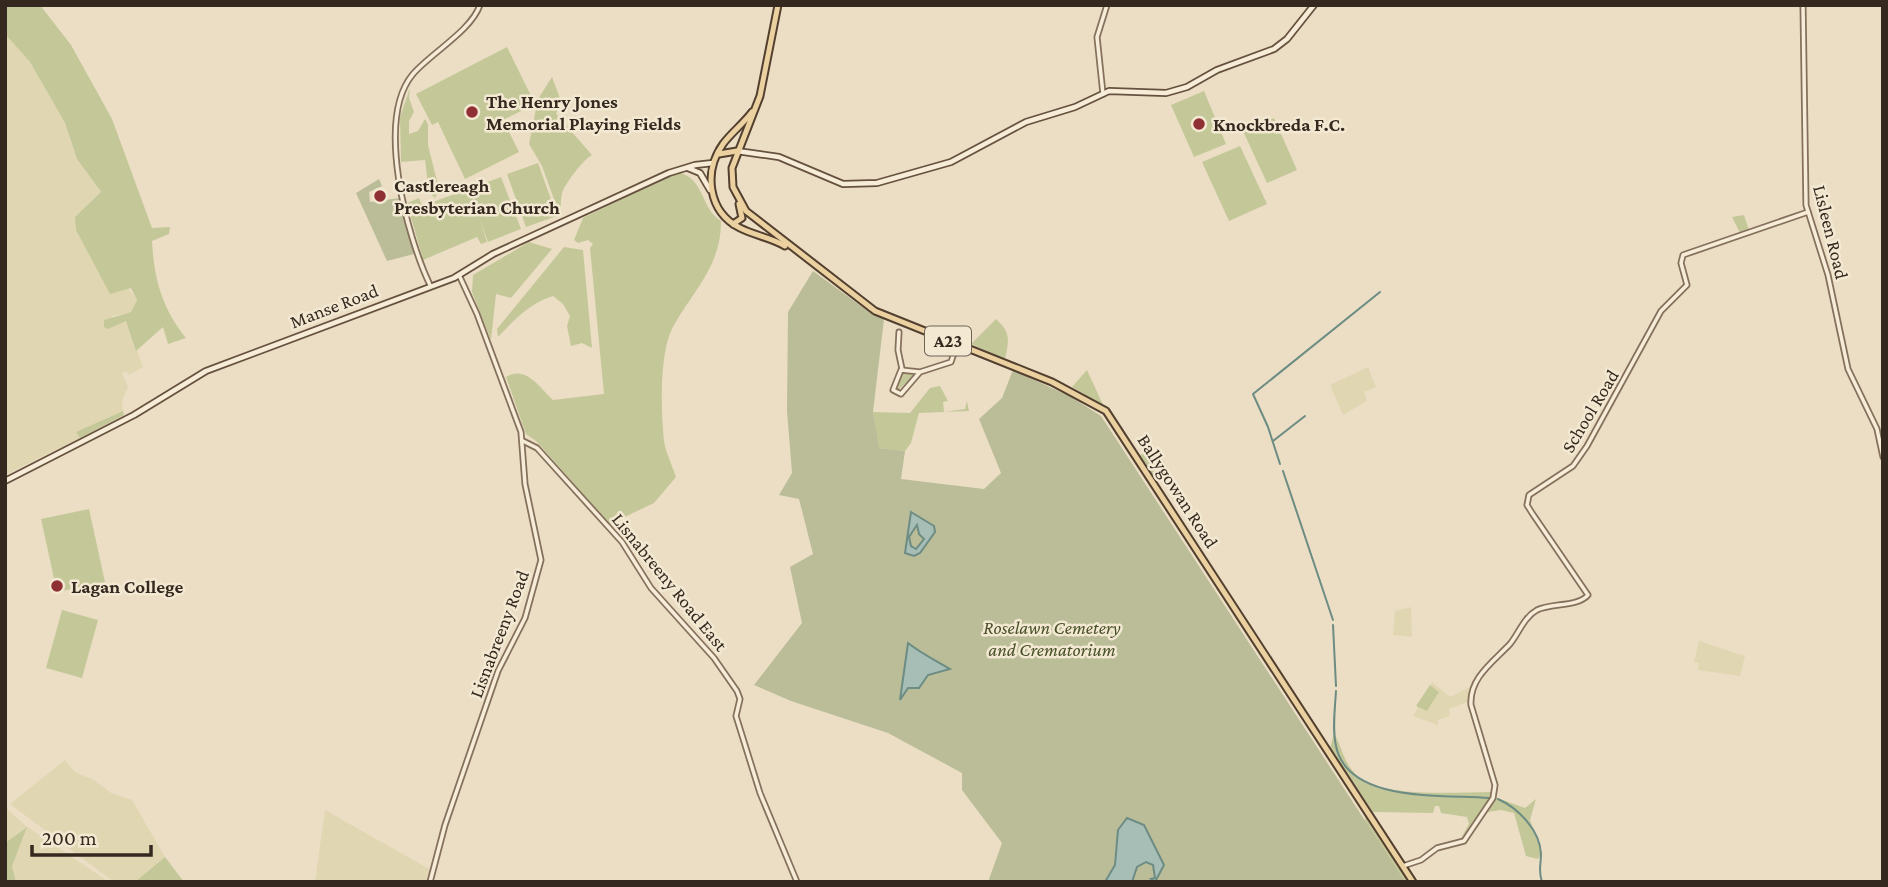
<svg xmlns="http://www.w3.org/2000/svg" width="1888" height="887" font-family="'Crimson Pro',serif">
<rect width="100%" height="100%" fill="#ebdec4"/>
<!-- farmland -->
<g fill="#e0d7b2">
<polygon points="5,34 30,62 65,123 77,159 101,193 75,217 137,300 131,312 112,316 113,324 126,321 143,367 129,375 126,371 122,373 128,387 122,401 123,411 77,432 80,438 5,475"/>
<polygon points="1368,367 1376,387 1364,392 1367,401 1343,415 1330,385"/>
<polygon points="1411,607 1412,637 1393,635 1395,611"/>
<polygon points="1699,641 1745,656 1740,676 1698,670 1699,663 1694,662"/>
<polygon points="1432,682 1450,697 1470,687 1468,702 1449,709 1450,716 1438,720 1438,725 1413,716"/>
<polygon points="65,760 75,772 94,780 111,793 132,800 165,857 135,882 114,882 10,804"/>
<polygon points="5,807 26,826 109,882 16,882 12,866 26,827 5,843"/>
<polygon points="325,810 431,870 427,882 315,882"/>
</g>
<!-- green -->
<g fill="#c4c899">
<path d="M5 5H40L71 45 112 119 152 228 170 227 169 234 152 241C154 279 162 308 186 338L168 344 163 327 136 351 126 321 108 329 104 327V320L131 312 137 300 131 288 110 294 76 230 75 217 101 192 77 159 65 123 30 62 5 34Z"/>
<polygon points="507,47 535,104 503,120 519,152 465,179 438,122 432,125 416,94"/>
<path d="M552 77 561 101 556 114 592 155C582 161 570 178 564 188 560 195 561 209 560 216L542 166 529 144 538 99Z"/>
<polygon points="410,88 409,98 414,112 409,121 409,134 418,131 425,119 428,124 428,145 439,189 435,198 429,192 425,160 401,162 400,117"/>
<polygon points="1204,91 1226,144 1194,157 1171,105"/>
<polygon points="1274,118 1297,170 1267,183 1243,131"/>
<polygon points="1240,146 1267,204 1229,221 1202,162"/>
<polygon points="538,163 557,216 526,227 507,174"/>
<path d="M681 173C705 181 701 209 721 221 721 267 694 289 673 327 659 353 661 412 664 441 666 453 672 465 676 477L654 503 610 524 536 441 526 434 506 377C526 365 539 387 553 400L604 394 590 248 593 244 588 240 578 243 574 240 583 218 662 179Z"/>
<polygon points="501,177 521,229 488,242 479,218 487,242 481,244 477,237 423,260 407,203 419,198 422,206"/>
<polygon points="1744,215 1749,230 1740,233 1732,217"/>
<polygon points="529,242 552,249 511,298 496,294 491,340 472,292 473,275"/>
<path d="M564 247 583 250 592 348 582 343 571 346 567 326 570 316 563 304 553 296C530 303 514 320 498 337L497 329Z"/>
<path d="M996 319C1011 332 1009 341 1005 359L971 344Z"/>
<polygon points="1087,370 1103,405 1072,387"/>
<polygon points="901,371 915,375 897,391 895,389"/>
<polygon points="940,386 948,401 943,402 944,412 965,409 967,401 969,411 919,413 911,443 905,451 878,448 873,412 910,413 930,388"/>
<polygon points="123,411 124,415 80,438 76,432"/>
<polygon points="1157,449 1172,476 1157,481 1140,455"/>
<polygon points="89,509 105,582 57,592 41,519"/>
<polygon points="62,610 98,620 82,678 46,668"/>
<polygon points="1430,685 1439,692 1427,711 1416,706"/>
<path d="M1334 734C1340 740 1343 765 1360 778 1385 798 1459 792 1492 792V796L1525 808 1536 799 1530 820 1542 853 1538 859 1526 856 1514 813 1501 810 1482 813 1460 840 1469 824 1467 817 1441 813 1439 806H1435L1433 813 1373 812 1330 748Z"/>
<polygon points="1365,817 1408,882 1383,882 1365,827"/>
<polygon points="27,827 12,866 16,882 5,882 5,843"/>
<polygon points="165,857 184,882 135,882"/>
</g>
<!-- cemetery -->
<g fill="#babd98">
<polygon points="379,179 382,186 369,192 370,202 400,198 414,254 387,261 356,193"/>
<polygon points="813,271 869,312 884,319 873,412 879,448 905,451 901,479 984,489 1001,473 979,419 1002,398 1013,370 1071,397 1101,416 1405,882 988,882 1002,843 962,790 962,773 888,733 791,701 754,685 802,623 790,567 813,554 799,499 779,495 792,473 787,411 788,312"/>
</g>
<!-- water -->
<g fill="#a6beb6" stroke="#6d8c83" stroke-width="2" fill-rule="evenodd">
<path d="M911 512 934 526 935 532 920 553 914 556 905 553ZM917 525 919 534 924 539 916 549 911 546 909 537Z"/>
<path d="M908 643C922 654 935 660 950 669L928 675 919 688H908L900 700Z"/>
<polygon points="1127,818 1144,825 1164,865 1155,882 1151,879 1155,878 1153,865 1146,862 1137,867 1132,882 1105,882 1115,865 1118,830"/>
</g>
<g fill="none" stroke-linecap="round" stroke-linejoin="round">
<!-- stream -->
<g stroke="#6d8c83" stroke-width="2">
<polyline points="1273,441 1305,416"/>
<polyline points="1280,464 1268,427 1253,394 1380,292"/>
<polyline points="1283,471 1333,620"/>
<polyline points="1333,625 1336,686"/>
<path d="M1336 691C1335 709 1332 729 1336 746 1348 804 1445 794 1489 798"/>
<path d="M1498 799C1518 808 1540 830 1541 854 1541 865 1538 871 1542 882"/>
</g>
<!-- street casing -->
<g stroke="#84705c" stroke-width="7">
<g id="street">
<polyline points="1803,5 1806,205 1828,275 1848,369 1877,429 1883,457"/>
<polyline points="1103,94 1097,37 1107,5"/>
<path d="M430 285C407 237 375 119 413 74 431 53 471 31 480 5"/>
<polyline points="899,332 898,350 902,369"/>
<polyline points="920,372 901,370 893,390 901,394 920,372 951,362 957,344"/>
<polyline points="523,441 537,448 622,542 651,588 714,658 737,691 740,699 736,716 760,793 797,882"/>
<path d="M1403 866 1421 860 1437 848 1464 841 1493 798 1495 785 1471 705C1469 678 1493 662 1510 644 1519 633 1524 617 1537 610 1551 603 1578 607 1588 595L1532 513 1527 505 1529 495 1573 466 1587 446 1661 311 1687 285 1681 263 1683 255 1808 212"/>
<polyline points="430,882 445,825 498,671 525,618 541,560 525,484 521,432 477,314 459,275"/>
</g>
</g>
<!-- secondary casing -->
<g stroke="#66513f" stroke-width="8">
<g id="secondary">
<polyline points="737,151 779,157 843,184 877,183 951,162 1026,122 1075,107 1109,91 1166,93 1187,87 1217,70 1274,49 1287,39 1314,5"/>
<polyline points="688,168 700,173 710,190"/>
<polyline points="5,481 134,415 206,371 454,278 493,254 669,173 695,165 713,163"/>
</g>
</g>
<!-- primary casing -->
<g stroke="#523f30" stroke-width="9">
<g id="primary">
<polyline points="778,5 760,96 732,168 733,187 746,211 875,311 1052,382 1106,411 1413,882"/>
<path d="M752 112C743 124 731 133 723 144 703 172 708 212 740 228 754 235 771 238 785 246"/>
<polyline points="719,154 737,151"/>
<polyline points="733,224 742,218 739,204"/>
</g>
</g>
<!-- street -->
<use href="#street" stroke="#f6ecd7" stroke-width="3.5"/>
<!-- secondary -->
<use href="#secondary" stroke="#f6ecd7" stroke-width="4.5"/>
<!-- primary -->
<use href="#primary" stroke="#ebd19f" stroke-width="5"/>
</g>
<!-- markers -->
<g fill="#8f3134" stroke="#f3e9d3" stroke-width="2.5">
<circle cx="472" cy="112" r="7"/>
<circle cx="1199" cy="124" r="7"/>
<circle cx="380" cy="196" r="7"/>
<circle cx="57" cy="586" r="7"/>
</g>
<g text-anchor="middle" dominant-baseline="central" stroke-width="5" stroke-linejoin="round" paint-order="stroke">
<!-- shield labels -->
<rect fill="#f3e9d3" stroke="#6e6355" stroke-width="2" x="925" y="326.5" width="46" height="29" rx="5"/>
<g font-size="18" font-weight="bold" fill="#35291f">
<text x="948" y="341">A23</text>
</g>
<!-- poi labels -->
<g font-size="19" font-weight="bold" fill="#35291f" stroke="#f3e9d3" text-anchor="start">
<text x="486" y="101">The Henry Jones<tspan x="486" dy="22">Memorial Playing Fields</tspan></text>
<text x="1213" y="124">Knockbreda F.C.</text>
<text x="394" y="185">Castlereagh<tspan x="394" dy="22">Presbyterian Church</tspan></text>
<text x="71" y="586">Lagan College</text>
</g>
<!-- street labels -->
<g font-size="19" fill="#35291f" stroke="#f3e9d3">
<text transform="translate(1831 232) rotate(76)">Lisleen Road</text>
<text transform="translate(334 306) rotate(-21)">Manse Road</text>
<text transform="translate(1590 411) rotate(-59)">School Road</text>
<text transform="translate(1178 491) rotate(57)">Ballygowan Road</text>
<text transform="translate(670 582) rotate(51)">Lisnabreeny Road East</text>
<text transform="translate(499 634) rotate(-69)">Lisnabreeny Road</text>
</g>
<!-- park labels -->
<g font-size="19" font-style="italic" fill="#475027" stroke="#f3e9d3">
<text x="1052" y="627">Roselawn Cemetery<tspan x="1052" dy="22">and Crematorium</tspan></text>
</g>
</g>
<!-- border -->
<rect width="1888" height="887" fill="none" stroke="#35291f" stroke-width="14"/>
<!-- scale -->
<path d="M32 845v10h119v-10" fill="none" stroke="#35291f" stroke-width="3.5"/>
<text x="42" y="845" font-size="21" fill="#35291f" stroke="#f3e9d3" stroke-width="5" paint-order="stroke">200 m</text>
</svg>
